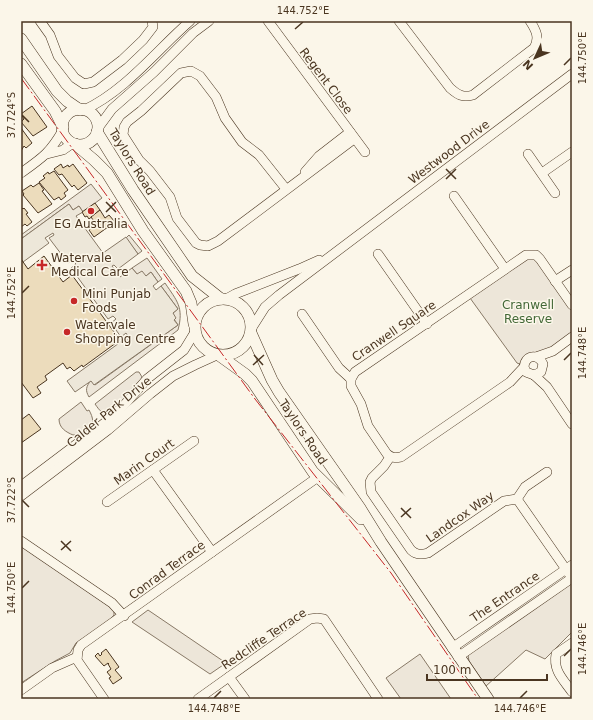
<svg xmlns="http://www.w3.org/2000/svg" width="593" height="720" font-family="'DejaVu Sans',sans-serif">
<rect width="100%" height="100%" fill="#fbf6e9"/>
<!-- green -->
<g fill="#ede6d9" stroke="#887966">
<polygon points="91,184 102,198 83,212 79,206 73,210 69,204 21,239 21,235"/>
<polygon points="129,235 142,251 138,254 126,238"/>
<polygon points="147,258 162,279 158,282 151,272 146,276 137,274 132,268"/>
<polygon points="534,258 572,307 572,333 546,351 531,353 522,365 517,363 470,298 526,259"/>
<path d="M165 283C177 301 184 307 178 330L89 397C85 390 86 387 91 380L95 385 178 325 174 319 173 313 178 309 161 286Z"/>
<path d="M136 372H139L142 377 141 379 112 412C103 416 100 411 95 404Z"/>
<path d="M81 402 87 411 89 410C98 426 90 433 73 435 66 432 59 428 59 419Z"/>
<polygon points="21,543 114,610 114,615 107,623 76,643 70,653 55,661 21,683"/>
<polygon points="572,583 572,632 545,659 526,650 486,686 469,661 468,655"/>
<polygon points="148,610 226,663 210,674 132,622"/>
<polygon points="420,654 451,699 401,699 386,678"/>
</g>
<!-- parking -->
<polygon fill="#ede7d9" stroke="#887966" points="69,204 73,210 79,206 83,212 76,216 103,253 126,237 138,254 118,269 114,265 112,266 120,277 132,268 137,274 142,271 146,276 151,272 158,282 153,286 156,290 161,286 178,309 173,313 176,318 174,320 178,325 94,385 91,381 75,392 67,381 126,338 129,342 131,341 126,333 121,337 111,323 116,319 113,316 108,319 71,268 76,264 72,260 68,263 49,238 54,235 53,233 45,238 49,243 23,262 21,259 21,239"/>
<!-- building -->
<g fill="#ecdcbc" stroke="#4a3520">
<polygon points="32,106 47,127 33,136 21,122 24,119 21,114"/>
<polygon points="21,128 32,143 26,148 24,146 21,151"/>
<polygon points="61,164 63,168 68,165 69,167 73,164 87,183 78,190 74,185 72,187 62,174 59,175 54,169"/>
<polygon points="54,171 68,190 64,193 66,196 61,200 59,197 54,200 39,182 45,178 43,176 48,172 49,174"/>
<polygon points="39,183 44,190 42,191 52,204 38,213 23,195 24,194 22,191 31,185 33,187"/>
<polygon points="95,203 100,210 89,219 87,216 85,217 82,212"/>
<polygon points="21,207 23,209 24,208 28,213 26,214 32,222 27,226 25,224 21,227"/>
<polygon points="100,210 105,218 109,215 115,222 94,237 89,230 96,224 91,217"/>
<polygon points="44,256 63,282 72,275 120,340 83,367 82,365 74,371 70,367 67,369 63,363 45,376 47,380 37,387 41,393 33,398 21,382 21,259 28,269"/>
<polygon points="29,414 41,429 21,443 21,420"/>
<polygon points="106,649 119,667 115,670 122,678 113,684 109,678 111,677 107,672 111,669 108,664 109,664 108,663 104,666 95,656 98,653 100,656 102,654 101,653"/>
</g>
<g fill="none" stroke-linecap="round" stroke-linejoin="round">
<!-- minor casing -->
<g stroke="#4a3520" stroke-width="10">
<g id="minor">
<polyline points="40,21 50,35 58,56 75,78 84,84 93,82 122,60 143,40 153,27 152,21"/>
<polyline points="268,21 365,152"/>
<path d="M399 21 450 88C458 95 463 98 473 95L534 48C540 38 536 30 530 21"/>
<path d="M84 110C125 91 156 51 190 21"/>
<polyline points="98,128 112,109 154,72 193,33 209,21"/>
<polyline points="47,154 63,150 73,143"/>
<polyline points="528,154 555,193"/>
<polyline points="305,172 319,156 350,132"/>
<path d="M21 173C42 158 50 153 63 130"/>
<polyline points="542,173 572,152"/>
<polyline points="286,189 259,155 242,142 225,118 216,97 200,76 191,71 181,73 141,111 127,122 124,127 123,135 139,160 150,171 170,197 177,218 196,243 200,245 208,246 218,241 354,139"/>
<polyline points="454,196 505,269"/>
<polyline points="378,254 427,324"/>
<polyline points="555,281 572,270"/>
<polyline points="226,299 235,294 299,269 319,260"/>
<polyline points="302,314 339,368 351,379"/>
<polyline points="251,329 265,307 279,295 572,74"/>
<polyline points="536,357 553,351 572,337"/>
<path d="M524 367 526 372 534 375 541 372 543 364C538 353 525 355 524 367L510 382 401 457C395 458 392 458 387 454L368 426 361 404 351 386V379L355 372 526 255H536L540 259 572 305"/>
<polyline points="534,375 547,387 572,424"/>
<path d="M390 457 384 466 372 478 370 482 371 492 411 550C416 555 421 555 428 553L504 501 517 499 572 578"/>
<polyline points="153,470 212,552"/>
<polyline points="21,486 111,418 126,403 147,379 184,350 195,332"/>
<polyline points="21,496 108,430 150,394 173,376 195,365 217,355"/>
<polyline points="517,499 525,487 547,472"/>
<polyline points="107,502 194,441"/>
<polyline points="21,541 112,603 124,616"/>
<path d="M572 643 556 654C553 671 563 679 572 692"/>
<polyline points="452,648 572,565"/>
<polyline points="458,657 572,578"/>
<polyline points="229,677 245,699"/>
<polyline points="21,690 52,668 77,657"/>
<polyline points="104,699 77,660 78,650 81,645 318,477"/>
<polyline points="198,699 310,619 317,618 324,619 378,699"/>
</g>
</g>
<!-- major casing -->
<g stroke="#4a3520" stroke-width="12">
<g id="major">
<polyline points="21,39 57,91 67,101 80,110"/>
<polyline points="21,64 55,111 63,127"/>
<circle cx="80" cy="127" r="18"/>
<polyline points="97,132 133,190 192,276 221,299"/>
<polyline points="75,144 94,160 107,173 143,231 186,291 191,303 194,324"/>
<circle cx="223" cy="327" r="28"/>
<polyline points="251,333 272,380 279,392 360,508 381,542 488,699"/>
<polyline points="220,356 245,374 252,381 313,472 361,519"/>
</g>
</g>
<!-- minor -->
<use href="#minor" stroke="#fbf6e9" stroke-width="9"/>
<!-- major -->
<use href="#major" stroke="#fbf6e9" stroke-width="11"/>
<!-- power -->
<polyline stroke="#c62828" stroke-width="1" stroke-dasharray="14 3 2 3" stroke-linecap="butt" points="21,78 255,399 391,573 478,699"/>
</g>
<!-- ticks -->
<path fill="none" stroke="#4a3520" stroke-width="1.5" d="M295 29 303 22M564 65 571 58M22 115 29 122M446 169 456 179M446 179 456 169M106 202 116 212M106 212 116 202M22 293 29 286M254 355 263 365M564 360 571 353M253 365 264 355M22 500 29 507M401 508 411 518M401 517 411 508M61 541 71 551M61 550 71 541M22 588 29 581M564 656 571 649M214 698 221 691M520 698 527 691"/>
<!-- markers -->
<g fill="#c62828" stroke="#fbf6e9" stroke-width="1.5">
<circle cx="91" cy="211" r="4"/>
<path d="M40 259h4v4h4v4h-4v4h-4v-4h-4v-4h4z"/>
<circle cx="74" cy="301" r="4"/>
<circle cx="67" cy="332" r="4"/>
</g>
<g text-anchor="middle" dominant-baseline="central" stroke-width="3" stroke-linejoin="round" paint-order="stroke">
<!-- street labels -->
<g font-size="12" fill="#4a3520" stroke="#fbf6e9">
<text transform="translate(326 81) rotate(53)">Regent Close</text>
<text transform="translate(449 152) rotate(-37)">Westwood Drive</text>
<text transform="translate(132 162) rotate(58)">Taylors Road</text>
<text transform="translate(394 331) rotate(-34)">Cranwell Square</text>
<text transform="translate(109 412) rotate(-39)">Calder Park Drive</text>
<text transform="translate(303 432) rotate(56)">Taylors Road</text>
<text transform="translate(144 462) rotate(-35)">Marin Court</text>
<text transform="translate(460 517) rotate(-35)">Landcox Way</text>
<text transform="translate(167 570) rotate(-36)">Conrad Terrace</text>
<text transform="translate(505 597) rotate(-34)">The Entrance</text>
<text transform="translate(264 639) rotate(-34)">Redcliffe Terrace</text>
</g>
<!-- poi labels -->
<g font-size="12" fill="#4a3520" stroke="#fbf6e9" text-anchor="start">
<text x="91" y="224" text-anchor="middle">EG Australia</text>
<text x="51" y="258">Watervale<tspan x="51" dy="14">Medical Care</tspan></text>
<text x="82" y="294">Mini Punjab<tspan x="82" dy="14">Foods</tspan></text>
<text x="75" y="325">Watervale<tspan x="75" dy="14">Shopping Centre</tspan></text>
</g>
<!-- park labels -->
<g font-size="12" fill="#436837" stroke="#fbf6e9">
<text x="528" y="305">Cranwell<tspan x="528" dy="14">Reserve</tspan></text>
</g>
</g>
<!-- border -->
<rect width="593" height="720" fill="none" stroke="#fbf6e9" stroke-width="44"/>
<!-- north arrow -->
<g transform="translate(535 58) rotate(226)" stroke="#fbf6e9" stroke-width="3" paint-order="stroke">
<path d="M0-3L7 15L0 10L-7 15Z" fill="#4a3520"/>
<text y="-6" font-size="11" font-weight="bold" text-anchor="middle" fill="#4a3520">N</text>
</g>
<!-- scale -->
<path d="M427 674v6h120v-6" fill="none" stroke="#4a3520" stroke-width="2"/>
<text x="433" y="674" font-size="12" fill="#4a3520" stroke="#fbf6e9" stroke-width="3" paint-order="stroke">100 m</text>
<rect x="22" y="22" width="549" height="676" fill="none" stroke="#4a3520" stroke-width="1.5"/>
<g font-size="10" text-anchor="middle" fill="#4a3520">
<text x="303" y="14">144.752°E</text>
<text transform="translate(582 58) rotate(-90)" y="4">144.750°E</text>
<text transform="translate(11 115) rotate(-90)" y="4">37.724°S</text>
<text transform="translate(11 293) rotate(-90)" y="4">144.752°E</text>
<text transform="translate(582 353) rotate(-90)" y="4">144.748°E</text>
<text transform="translate(11 500) rotate(-90)" y="4">37.722°S</text>
<text transform="translate(11 588) rotate(-90)" y="4">144.750°E</text>
<text transform="translate(582 649) rotate(-90)" y="4">144.746°E</text>
<text x="214" y="712">144.748°E</text>
<text x="520" y="712">144.746°E</text>
</g>
</svg>
